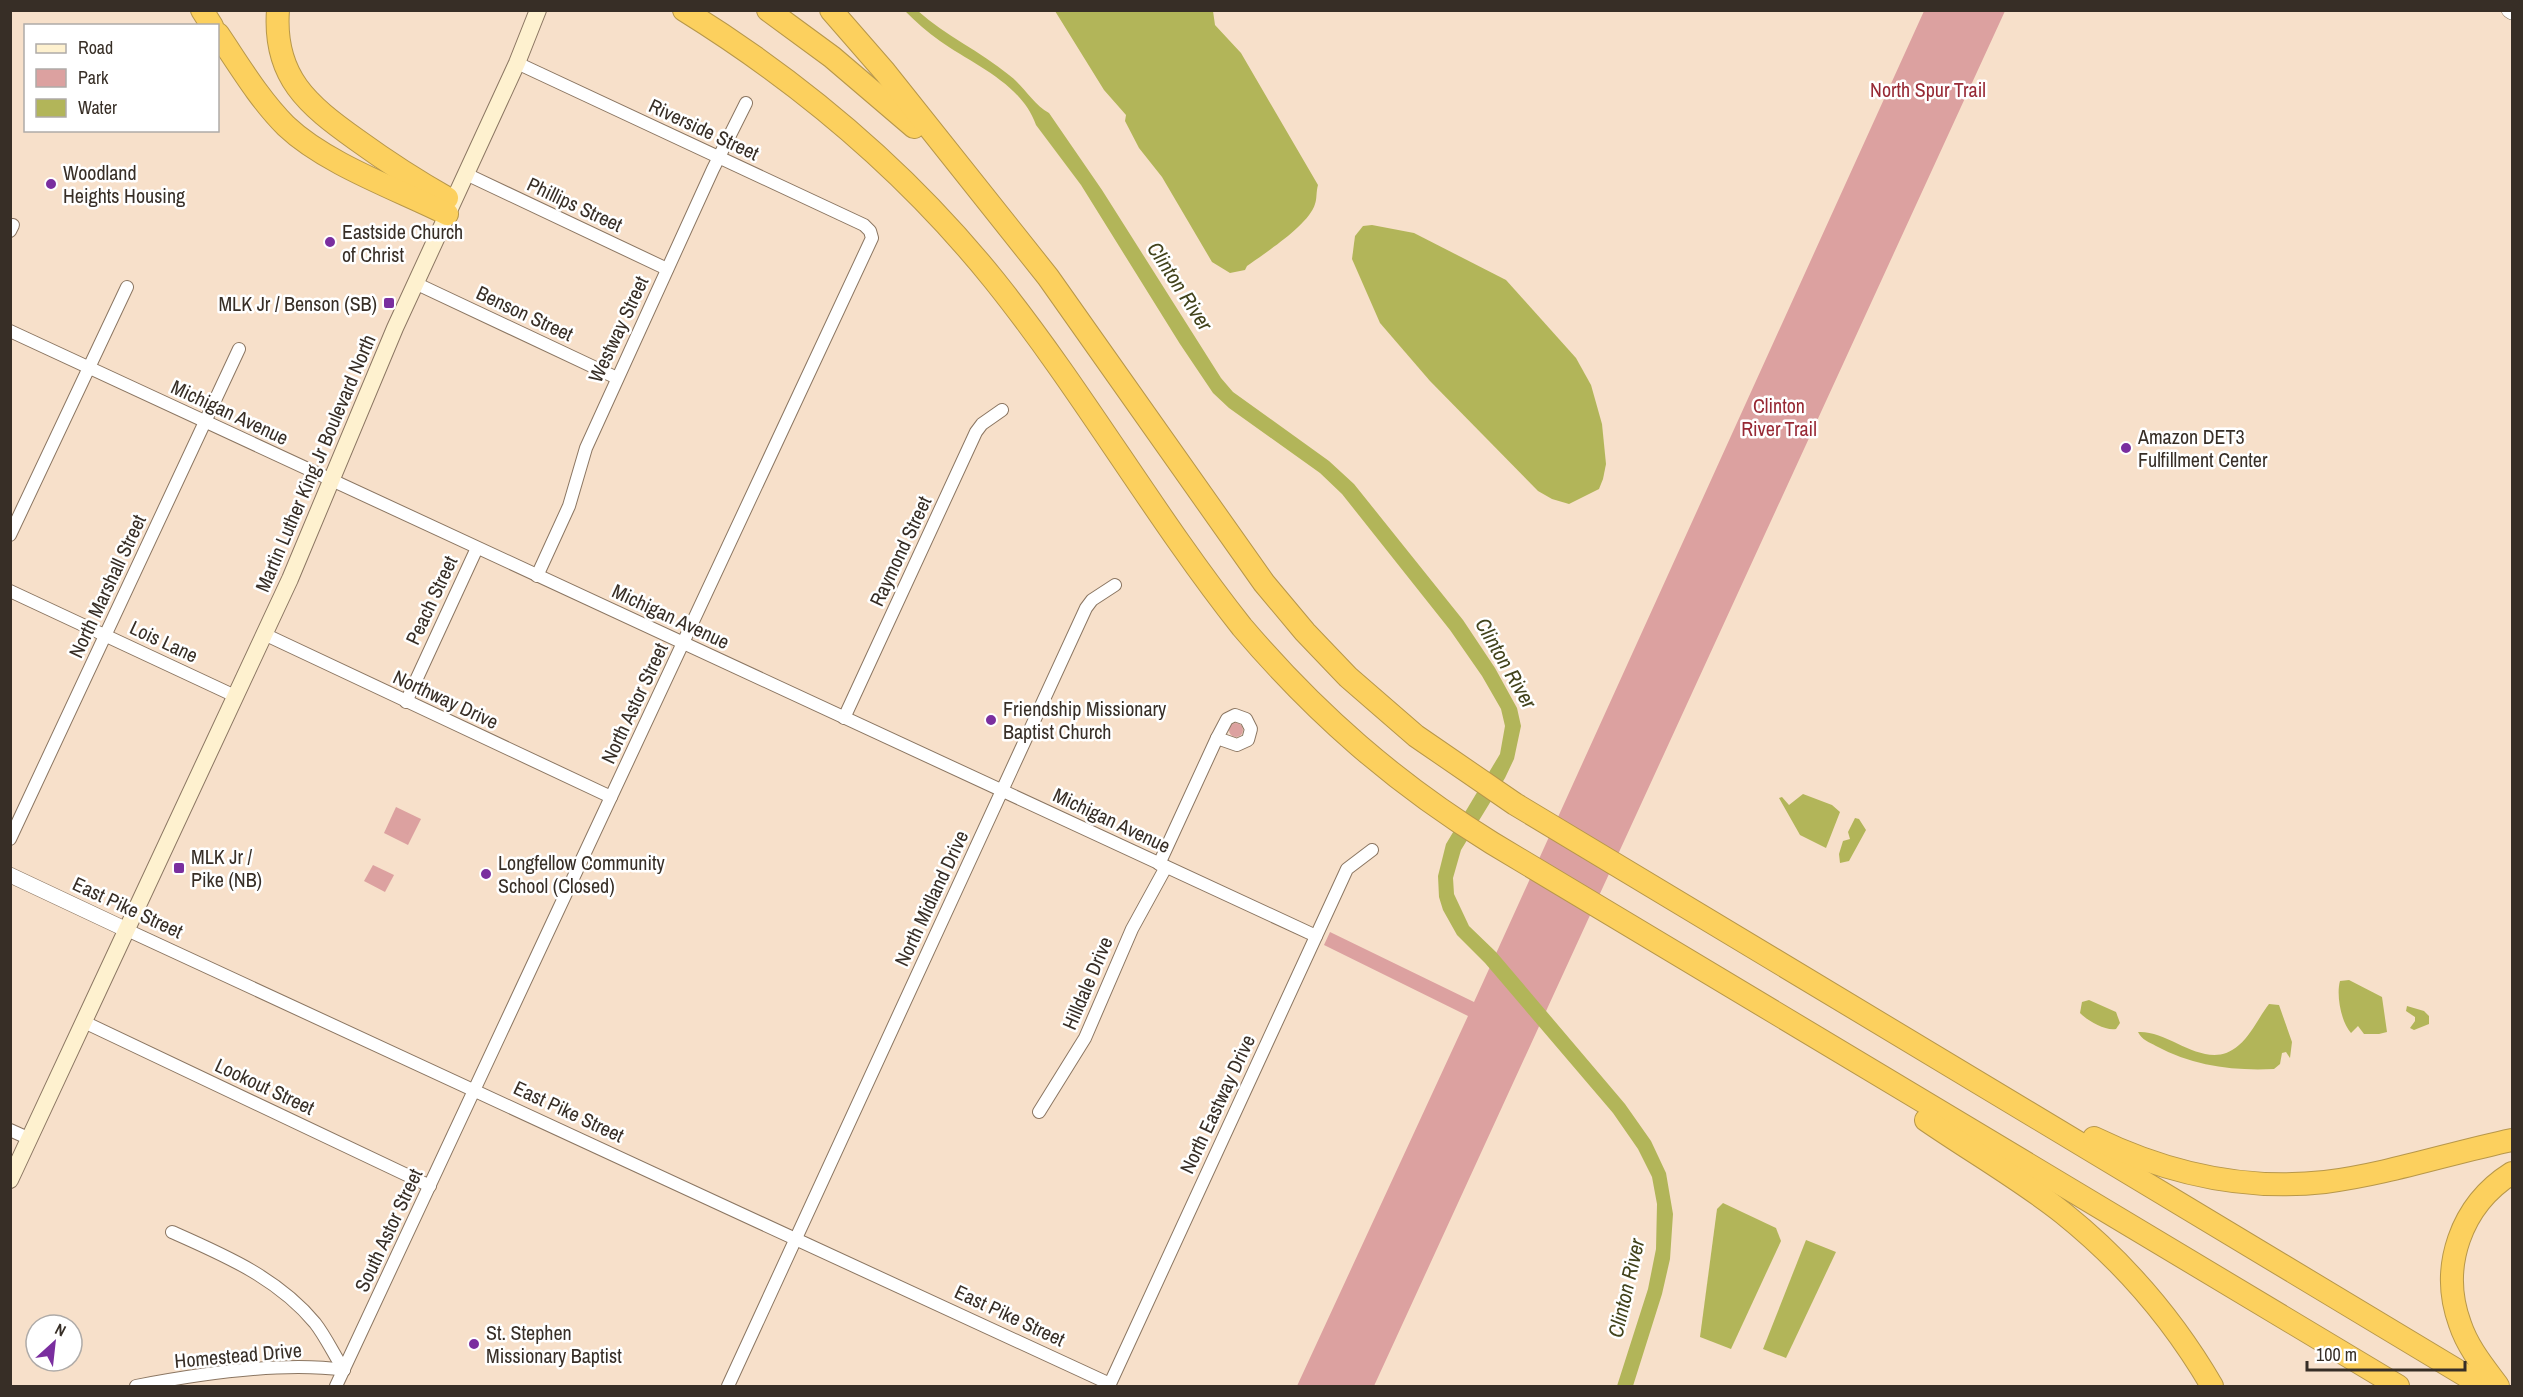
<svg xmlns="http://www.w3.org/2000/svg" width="2523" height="1397" font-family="'Archivo Narrow',sans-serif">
<rect width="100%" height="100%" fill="#f7e0ca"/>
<!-- green -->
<g fill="#dca1a0">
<polygon points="1924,11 2005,11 1374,1386 1297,1386 1468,1016 1324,945 1330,932 1474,1002"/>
<circle cx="1236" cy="730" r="7"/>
<polygon points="396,807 421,819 408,845 384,833"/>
<polygon points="373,865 394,875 385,892 364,881"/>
</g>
<!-- water -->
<g fill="#b2b559">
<path d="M905 11H918C946 36 980 51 1009 75 1024 86 1033 104 1049 113L1102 190 1221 378 1233 392 1329 461 1354 484 1463 620 1495 668 1517 708 1521 726 1514 759 1505 778 1461 850 1453 878 1454 894 1469 926 1496 952 1625 1104 1651 1141 1666 1173 1673 1214 1670 1259 1662 1294 1633 1386H1617L1648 1289 1656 1249 1657 1204 1652 1177 1638 1149 1613 1113 1485 963 1457 935 1443 910 1439 897 1438 876 1446 844 1500 754 1505 726 1501 709 1482 676 1450 630 1342 494 1320 473 1229 408 1213 393 1180 344 1081 185 1036 125C1021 83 974 65 940 41 927 32 916 22 905 11Z"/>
<path d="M1055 11H1213L1215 25 1241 53 1318 185C1316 192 1317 199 1315 204 1309 225 1265 253 1247 266L1245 270 1230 273 1212 262 1162 177 1139 148 1125 121 1126 115 1104 90Z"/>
<polygon points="1372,225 1414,233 1506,280 1576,358 1591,385 1602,424 1606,464 1603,479 1599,489 1569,504 1552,499 1538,491 1430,381 1380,323 1352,259 1355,236 1363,226"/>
<polygon points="1803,794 1832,805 1840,812 1826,848 1800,835 1779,798 1782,797 1789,805"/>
<polygon points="1855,818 1859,819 1866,830 1849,861 1840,863 1839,854 1843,841 1850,839 1848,832"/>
<path d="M2349 980 2382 997 2387 1032 2379 1034H2364L2358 1026 2351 1033C2341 1022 2336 995 2340 981Z"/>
<path d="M2089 1000 2116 1012 2120 1023 2116 1029C2105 1031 2088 1021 2080 1013L2082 1002Z"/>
<path d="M2269 1004 2279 1005 2292 1042 2290 1058 2286 1052 2282 1053 2280 1064 2274 1069C2233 1071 2193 1066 2156 1046 2149 1042 2142 1040 2138 1032 2171 1030 2207 1074 2239 1045 2251 1035 2259 1017 2269 1004Z"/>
<polygon points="2407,1006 2424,1011 2429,1016 2429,1024 2414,1030 2410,1028 2415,1021 2415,1017 2406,1011"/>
<polygon points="1723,1203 1776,1228 1781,1241 1731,1349 1700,1337 1717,1209"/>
<polygon points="1806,1240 1836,1252 1786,1358 1763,1349"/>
</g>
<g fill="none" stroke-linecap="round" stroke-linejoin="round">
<!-- minor casing -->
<g stroke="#8b7662" stroke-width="14">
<g id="minor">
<polyline points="466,174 667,269"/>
<polyline points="10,231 13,225"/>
<polyline points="415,283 617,378"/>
<polyline points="10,331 1316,936"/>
<polyline points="10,535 127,287"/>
<polyline points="537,576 569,506 586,448 713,169 746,103"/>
<polyline points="10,591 235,696"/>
<polyline points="264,634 611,797"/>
<polyline points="406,702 477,548"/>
<polygon points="1235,715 1246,719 1251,729 1248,740 1237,745 1217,738 1227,719"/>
<polyline points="844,718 976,432 982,424 1002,410"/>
<polyline points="10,839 239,349"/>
<polyline points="1159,864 1217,738"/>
<path d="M127 930C453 1083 783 1232 1110 1384"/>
<polyline points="84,1022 430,1186"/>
<polyline points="1039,1112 1085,1038 1132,929 1166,867"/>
<polyline points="10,1130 30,1139"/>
<path d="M172 1232C224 1255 278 1278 315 1323 326 1337 334 1355 344 1370"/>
<path d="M136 1386C198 1374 281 1361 344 1370"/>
<polyline points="336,1386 872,238 870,231 864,225 517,63"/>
<polyline points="728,1386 1086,608 1092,600 1115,585"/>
<polyline points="1109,1386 1347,869 1372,850"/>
</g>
</g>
<!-- tertiary casing -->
<g stroke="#8b7662" stroke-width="16">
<g id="tertiary">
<polyline points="2509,10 2512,12"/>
<polyline points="10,875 127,930"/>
</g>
</g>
<!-- secondary casing -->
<g stroke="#8b7662" stroke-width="18">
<polyline id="secondary" points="10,1180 290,579 395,328 517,63 538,10"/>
</g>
<!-- motorway casing -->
<g stroke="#b7974a" stroke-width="24">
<g id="motorway">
<polyline points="202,10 212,26"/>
<path d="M278 10C273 77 308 105 357 140 386 161 415 180 447 198"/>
<path d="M684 10C803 84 907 172 994 280 1083 391 1154 516 1242 627 1316 714 1395 783 1492 843L2398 1386"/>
<polyline points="768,10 832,57 914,127"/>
<polyline points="831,10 885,72 1048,277 1264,583 1305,632 1348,677 1416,736 1515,804 2483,1386"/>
<path d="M218 34C239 65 259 99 286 126 326 164 397 189 447 214"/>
<path d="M1926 1120C1971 1151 2020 1179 2063 1213 2124 1262 2173 1319 2212 1386"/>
<path d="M2094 1138C2166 1173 2244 1191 2325 1182 2388 1174 2450 1153 2512 1140"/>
<path d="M2498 1386C2484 1367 2468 1348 2460 1324 2439 1267 2461 1205 2512 1173"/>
</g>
</g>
<!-- minor -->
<use href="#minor" stroke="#fff" stroke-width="12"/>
<!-- tertiary -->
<use href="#tertiary" stroke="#fff" stroke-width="15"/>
<!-- secondary -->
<use href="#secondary" stroke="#fef1cf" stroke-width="16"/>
<!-- motorway -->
<use href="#motorway" stroke="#fcd05e" stroke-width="22"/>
</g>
<!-- markers -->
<g fill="#7a2e9f" stroke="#fff" stroke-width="2">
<circle cx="51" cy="184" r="6"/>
<circle cx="330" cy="242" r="6"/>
<rect x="383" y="297" width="12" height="12" rx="3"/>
<circle cx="2126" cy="448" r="6"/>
<circle cx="991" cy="720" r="6"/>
<rect x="173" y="862" width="12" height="12" rx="3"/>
<circle cx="486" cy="874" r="6"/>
<circle cx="474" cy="1344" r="6"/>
</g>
<g text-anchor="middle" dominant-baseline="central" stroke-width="5" stroke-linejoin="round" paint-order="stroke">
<!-- park labels -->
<g font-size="20" fill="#972934" stroke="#fff">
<text x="1928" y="89">North Spur Trail</text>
<text x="1779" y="405">Clinton<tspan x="1779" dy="23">River Trail</tspan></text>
</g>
<!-- street labels -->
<g font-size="20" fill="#372e26" stroke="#fff">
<text transform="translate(704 129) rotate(25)">Riverside Street</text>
<text transform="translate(575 204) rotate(25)">Phillips Street</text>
<text transform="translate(525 313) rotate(25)">Benson Street</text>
<text transform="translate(618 329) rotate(-65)">Westway Street</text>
<text transform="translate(230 412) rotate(25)">Michigan Avenue</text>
<text transform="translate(315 463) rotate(-67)">Martin Luther King Jr Boulevard North</text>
<text transform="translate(900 551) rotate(-65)">Raymond Street</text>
<text transform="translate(107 586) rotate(-65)">North Marshall Street</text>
<text transform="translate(431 600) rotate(-65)">Peach Street</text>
<text transform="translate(671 616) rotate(25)">Michigan Avenue</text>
<text transform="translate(164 641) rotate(25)">Lois Lane</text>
<text transform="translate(446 699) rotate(25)">Northway Drive</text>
<text transform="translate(634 703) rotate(-65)">North Astor Street</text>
<text transform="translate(1112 820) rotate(25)">Michigan Avenue</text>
<text transform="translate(931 898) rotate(-65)">North Midland Drive</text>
<text transform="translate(128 907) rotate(25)">East Pike Street</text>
<text transform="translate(1087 983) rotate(-67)">Hilldale Drive</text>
<text transform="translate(265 1086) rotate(25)">Lookout Street</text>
<text transform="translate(1217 1104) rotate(-65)">North Eastway Drive</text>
<text transform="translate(569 1111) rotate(25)">East Pike Street</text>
<text transform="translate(388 1230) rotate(-65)">South Astor Street</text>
<text transform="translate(1010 1315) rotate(25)">East Pike Street</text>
<text transform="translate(238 1355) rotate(-5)">Homestead Drive</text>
</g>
<!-- poi labels -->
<g font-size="20" fill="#372e26" stroke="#fff" text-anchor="start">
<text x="63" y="172">Woodland<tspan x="63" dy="23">Heights Housing</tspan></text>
<text x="342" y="231">Eastside Church<tspan x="342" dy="23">of Christ</tspan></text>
<text x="377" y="303" text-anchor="end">MLK Jr / Benson (SB)</text>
<text x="2138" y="436">Amazon DET3<tspan x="2138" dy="23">Fulfillment Center</tspan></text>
<text x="1003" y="708">Friendship Missionary<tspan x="1003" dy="23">Baptist Church</tspan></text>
<text x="191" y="856">MLK Jr /<tspan x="191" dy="23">Pike (NB)</tspan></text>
<text x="498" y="862">Longfellow Community<tspan x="498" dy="23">School (Closed)</tspan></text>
<text x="486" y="1332">St. Stephen<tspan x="486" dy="23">Missionary Baptist</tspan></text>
</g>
<!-- water labels -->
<g font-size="21" font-style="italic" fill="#42431c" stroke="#fff">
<text transform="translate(1180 286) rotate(57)">Clinton River</text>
<text transform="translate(1506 663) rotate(60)">Clinton River</text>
<text transform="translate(1626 1288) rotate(-77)">Clinton River</text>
</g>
</g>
<!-- border -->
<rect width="2523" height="1397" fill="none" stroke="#372e26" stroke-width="24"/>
<!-- legend -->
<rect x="24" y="24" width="195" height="108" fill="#ffffff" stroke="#afaba8" stroke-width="1.5"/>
<rect x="36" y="44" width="30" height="9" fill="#fef1cf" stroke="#afaba8" stroke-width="1.5"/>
<text x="78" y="54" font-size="18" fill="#372e26">Road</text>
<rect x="36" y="69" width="30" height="18" fill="#dca1a0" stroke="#afaba8" stroke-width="1.5"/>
<text x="78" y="84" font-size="18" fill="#372e26">Park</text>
<rect x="36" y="99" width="30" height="18" fill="#b2b559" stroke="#afaba8" stroke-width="1.5"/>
<text x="78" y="114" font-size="18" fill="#372e26">Water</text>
<!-- north arrow -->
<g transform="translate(54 1343) rotate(27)"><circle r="28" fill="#ffffff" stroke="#afaba8" stroke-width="1.5"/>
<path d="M0-4.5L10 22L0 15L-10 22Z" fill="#7a2e9f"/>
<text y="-9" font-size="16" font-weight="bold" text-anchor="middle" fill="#372e26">N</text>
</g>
<!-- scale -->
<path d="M2307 1361v9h158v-9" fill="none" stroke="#372e26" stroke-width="3"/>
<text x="2316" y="1361" font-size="18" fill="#372e26" stroke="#ffffff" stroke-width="4.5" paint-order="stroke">100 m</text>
</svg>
